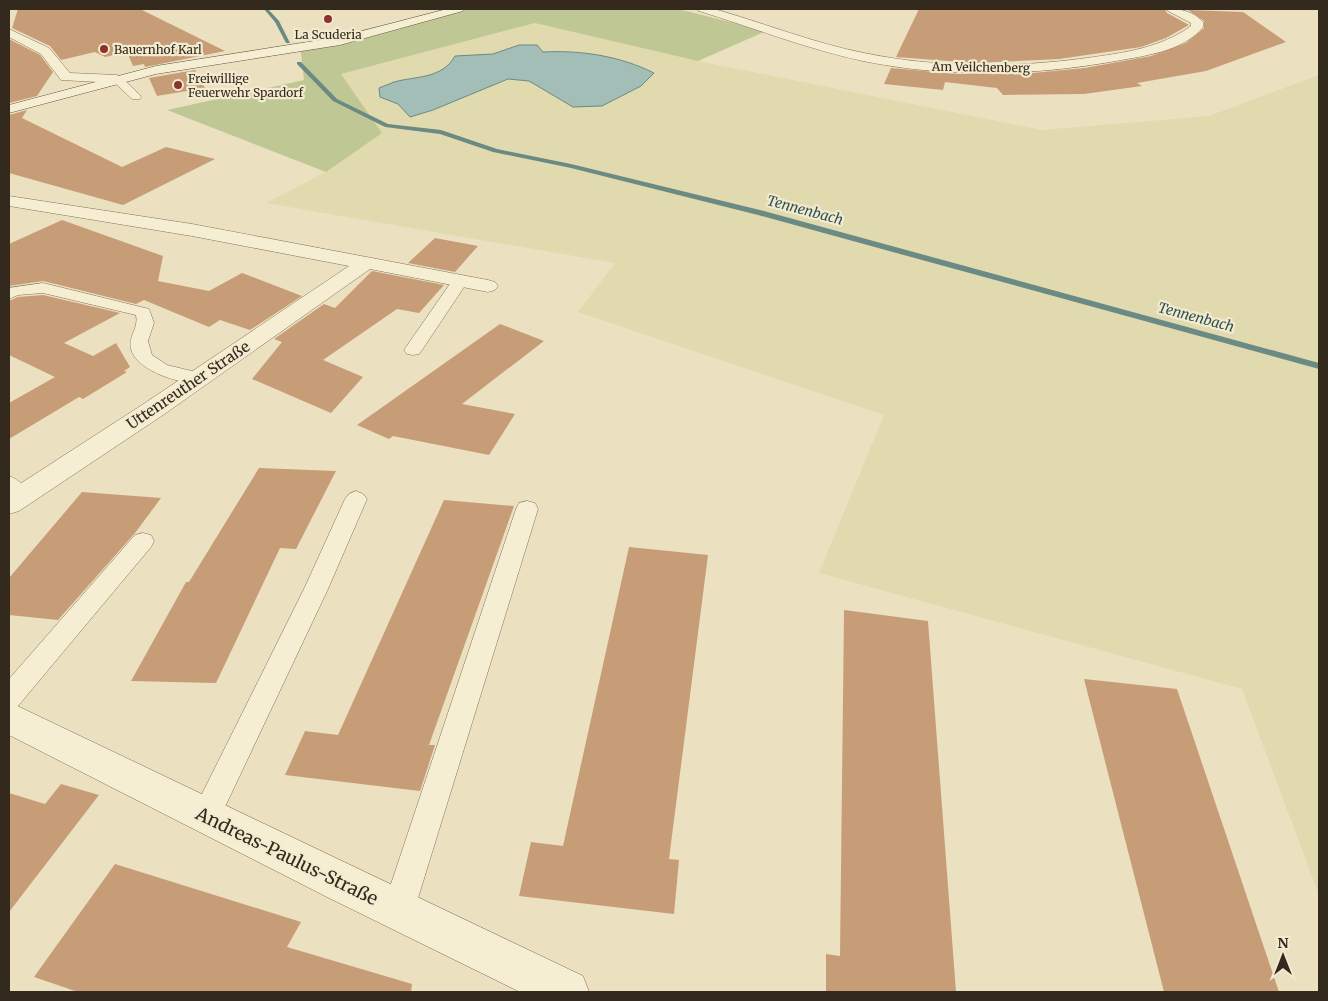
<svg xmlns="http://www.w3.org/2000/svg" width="1328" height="1001" font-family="Merriweather,serif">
<rect width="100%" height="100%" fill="#ebe0c0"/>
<!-- farmland -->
<polygon fill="#e0daae" points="536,23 698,61 1042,130 1209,116 1319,75 1319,895 1242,689 819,573 884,415 578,312 615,263 266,203 326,172 341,74"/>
<!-- green -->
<polygon fill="#bfc895" points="453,9 678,9 766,31 698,61 535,23 341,74 382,133 326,172 167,110 304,80 300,44"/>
<!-- water -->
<path fill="#a3bdb7" stroke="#6b8a84" d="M519 45H537L543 52C581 50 620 56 654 73L641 86 602 106 573 107 529 81 508 79 433 110 410 117 398 104 380 97 379 88C384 86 389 84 394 82 416 76 442 79 455 56L493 54Z"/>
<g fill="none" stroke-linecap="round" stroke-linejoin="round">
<!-- stream -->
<g fill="#6b8a84" fill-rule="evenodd">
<polygon points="264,9 268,9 279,21 290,43 286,43 275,22"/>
<polygon points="297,62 301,62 337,99 388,124 441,130 497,149 571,164 764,211 1319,363 1319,369 758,215 571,168 493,152 440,134 385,127 333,101 297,64"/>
</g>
</g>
<!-- building -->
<g fill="#c79d78">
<polygon points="18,9 140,9 225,51 145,67 144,64 133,66 127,52 105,57 95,52 61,60 50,46 12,28"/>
<polygon points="919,9 1165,9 1167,13 1189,25 1166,38 1141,47 1059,59 975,63 896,57"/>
<polygon points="1188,10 1243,12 1286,42 1206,71 1137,83 1142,86 1084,94 1003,95 997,88 945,82 943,90 884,84 891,68 958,74 1022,74 1085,68 1151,56 1186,43 1204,28 1204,21"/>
<polygon points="9,39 40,55 53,72 37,96 9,103"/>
<polygon points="195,70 205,88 157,96 149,78"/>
<polygon points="27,110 22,118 122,167 166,147 215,159 123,205 9,173 9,115"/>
<polygon points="62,220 163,256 158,281 209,291 242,273 302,296 250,330 220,320 209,327 144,300 136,304 43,281 9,286 9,244"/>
<polygon points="435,238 478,246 455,272 408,263"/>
<polygon points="372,271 444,285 419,313 397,309 323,360 363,377 331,413 252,379 282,342 274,339 324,304 335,308"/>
<polygon points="43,295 120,313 64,343 93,356 116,343 130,367 124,371 127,372 83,399 79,397 9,439 9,403 55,377 9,355 9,301 18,297"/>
<polygon points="500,324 544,341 462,404 515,414 489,455 393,436 389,439 357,425"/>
<polygon points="259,468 336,471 296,549 280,548 216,683 131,681 186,582 189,582"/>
<polygon points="82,492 161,498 135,533 58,620 9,615 9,578"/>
<polygon points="444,500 514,506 429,745 435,745 420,791 285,775 305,731 338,735"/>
<polygon points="629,547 708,555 669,859 679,860 674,914 519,896 531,842 563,846"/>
<polygon points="844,610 928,621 956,992 826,992 826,954 840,956"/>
<polygon points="1084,679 1177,689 1279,992 1164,992"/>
<polygon points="61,784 99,795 9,912 9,793 45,804"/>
<polygon points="115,864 301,922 287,947 412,984 411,992 78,992 34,977"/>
</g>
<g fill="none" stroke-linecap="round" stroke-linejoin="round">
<!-- service casing -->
<g stroke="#837159" stroke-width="1">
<g id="service">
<polygon points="117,76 121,77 140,95 141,97 140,99 132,99 113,81 112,79"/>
<polygon points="460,276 466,278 468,281 422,350 419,354 413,355 407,354 404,350 454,278"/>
<path d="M43 283 149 309 154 323 148 341 152 355 167 365 204 374 207 378 204 382C185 387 136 371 131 349 128 335 139 329 136 315L43 293 18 295 9 299V288Z"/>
<path d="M9 476C19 479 26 488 32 497L28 502C19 505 15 504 9 497Z"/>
<polygon points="356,491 363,494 367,499 328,589 216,826 206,831 196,826 191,816 196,806 304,589 345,499 349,494"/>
<polygon points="527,501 535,503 538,509 414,911 409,922 398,927 387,922 382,911 516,509 519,503"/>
<polygon points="143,533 151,535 154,541 151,547 18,706 9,710 9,679 135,535"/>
</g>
</g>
<!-- minor casing -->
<g stroke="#837159" stroke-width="1">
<g id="minor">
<path d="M697 9H714C764 23 813 43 864 53 937 68 1013 68 1087 58 1123 53 1161 48 1191 26V23L1168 11 1167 9C1181 9 1193 11 1203 22V27C1184 51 1144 56 1116 61 1033 76 946 78 863 61 807 49 754 28 699 11Z"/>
<polygon points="9,29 49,48 70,73 117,75 124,79 117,83 61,80 41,54 9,37"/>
<polygon points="9,196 192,224 488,280 495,282 498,286 495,290 488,292 370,269 163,415 19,511 9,514 9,491 145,403 349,266 192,236 9,206"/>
<polygon points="9,702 583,976 589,992 520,992 329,898 9,735"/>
</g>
</g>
<!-- secondary casing -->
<g stroke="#64533d" stroke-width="1">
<polygon id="secondary" points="447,9 465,9 463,11 340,45 156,74 9,113 9,105 156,66 339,37"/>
</g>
<!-- service -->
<use href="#service" fill="#f6eed3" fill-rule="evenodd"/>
<!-- minor -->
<use href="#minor" fill="#f6eed3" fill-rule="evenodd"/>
<!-- secondary -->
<use href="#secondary" fill="#f6eed3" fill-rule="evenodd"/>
</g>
<!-- markers -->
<g fill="#8e312d" stroke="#f3eacf" stroke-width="2">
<circle cx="328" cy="19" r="5"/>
<circle cx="104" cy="49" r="5"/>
<circle cx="178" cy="85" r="5"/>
</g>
<g text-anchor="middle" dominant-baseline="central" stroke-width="4.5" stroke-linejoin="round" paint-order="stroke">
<!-- far-poi labels -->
<g font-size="12" fill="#33291d" stroke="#f3eacf" text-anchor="start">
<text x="328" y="34" text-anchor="middle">La Scuderia</text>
<text x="114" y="49">Bauernhof Karl</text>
<text x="188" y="78">Freiwillige<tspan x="188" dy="14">Feuerwehr Spardorf</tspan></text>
</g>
<!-- far-street labels -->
<g font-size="12" fill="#33291d" stroke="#f3eacf">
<text transform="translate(981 67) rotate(1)">Am Veilchenberg</text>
</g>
<!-- far-water labels -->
<g font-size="14" font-style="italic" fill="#2d5252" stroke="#f3eacf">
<text transform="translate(805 210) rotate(15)">Tennenbach</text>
<text transform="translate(1196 317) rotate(15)">Tennenbach</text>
</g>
<!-- street labels -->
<g font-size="15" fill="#33291d" stroke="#f3eacf">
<text transform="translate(188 385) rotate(-34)">Uttenreuther Straße</text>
</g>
<!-- near-street labels -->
<g font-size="18" fill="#33291d" stroke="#f3eacf">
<text transform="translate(287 856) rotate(26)">Andreas-Paulus-Straße</text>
</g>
</g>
<!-- border -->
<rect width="1328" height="1001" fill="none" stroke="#33291d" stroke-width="20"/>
<!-- north arrow -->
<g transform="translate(1283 956)" stroke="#f3eacf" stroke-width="4" paint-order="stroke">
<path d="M0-4L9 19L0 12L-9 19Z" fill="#33291d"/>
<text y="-8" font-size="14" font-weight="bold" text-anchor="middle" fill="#33291d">N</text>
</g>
</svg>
